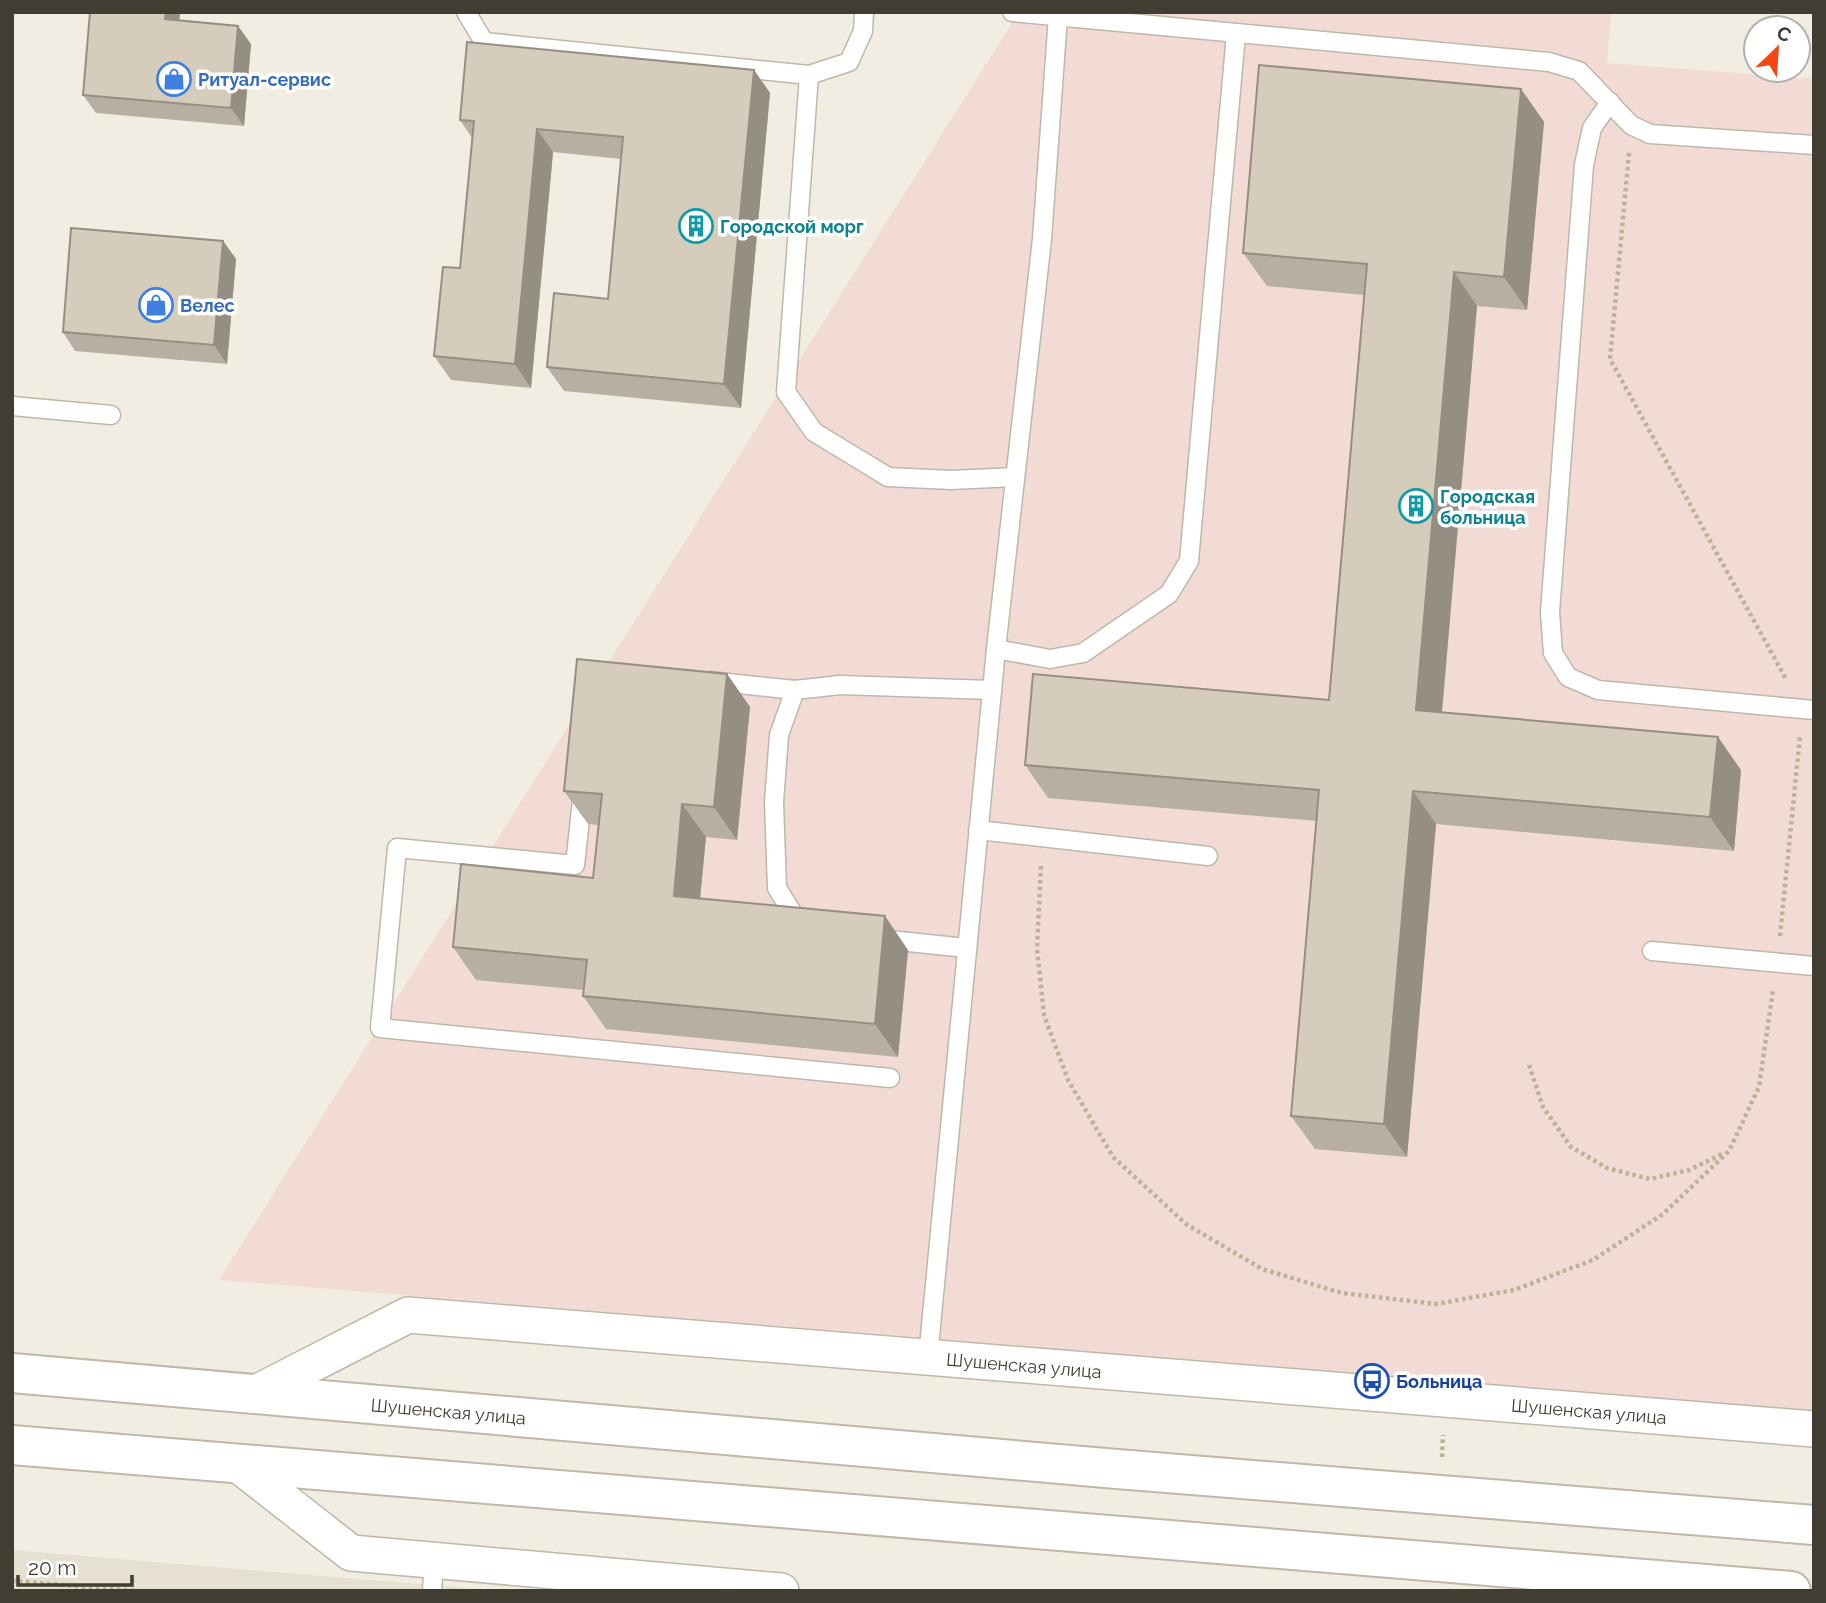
<svg xmlns="http://www.w3.org/2000/svg" width="1826" height="1603" font-family="Raleway,sans-serif">
<rect width="100%" height="100%" fill="#f1ede2"/>
<!-- residential -->
<polygon fill="#e5e0d0" points="12,1550 502,1591 12,1591"/>
<!-- medical -->
<polygon fill="#f2dbd5" points="1019,12 1611,12 1607,63 1814,79 1814,1411 219,1280"/>
<g fill="none" stroke-linecap="round" stroke-linejoin="round">
<!-- service casing -->
<g stroke="#bfb8a8" stroke-width="21">
<g id="service">
<polyline points="466,12 484,42 809,75 786,392 814,432 888,477 951,480 1015,477"/>
<polyline points="1012,12 1549,62 1579,71 1631,125 1650,134 1814,145"/>
<polyline points="809,75 849,62 863,31 864,12"/>
<polyline points="1610,102 1592,128 1584,165 1550,612 1553,653 1568,677 1598,690 1814,710"/>
<polyline points="12,406 111,415"/>
<polyline points="996,649 1050,659 1083,653 1169,594 1189,561 1236,34"/>
<polyline points="710,681 795,690"/>
<polyline points="583,791 575,865 397,848 380,1028 890,1078"/>
<polyline points="978,830 1208,856"/>
<polyline points="806,921 795,917 777,888 774,802 779,735 795,690 840,685 992,690"/>
<polyline points="880,939 966,948"/>
<polyline points="1652,951 1814,966"/>
<polyline points="928,1357 996,649 1042,239 1058,16"/>
<polyline points="432,1591 434,1560"/>
</g>
</g>
<!-- minor casing -->
<g stroke="#bfb8a8" stroke-width="38">
<g id="minor">
<path id="s1" d="M254 1394 408 1315 1814 1429"/>
<polyline points="236,1463 351,1553 781,1591"/>
</g>
</g>
<!-- tertiary casing -->
<g stroke="#bfb8a8" stroke-width="42">
<g id="tertiary">
<path id="s2" d="M12 1373 1117 1469 1814 1525"/>
<polyline points="12,1445 1791,1591"/>
</g>
</g>
<!-- path -->
<g stroke="#bdb297" stroke-width="4.5" stroke-dasharray="3.5 3.5" stroke-linecap="butt">
<polyline points="1629,153 1610,359 1786,679"/>
<polyline points="1041,866 1037,949 1044,1015 1068,1080 1113,1157 1186,1224 1262,1269 1342,1293 1436,1304 1514,1290 1593,1260 1663,1214 1729,1151 1759,1087 1773,990"/>
<polyline points="1780,936 1800,736"/>
<polyline points="1529,1065 1543,1107 1571,1147 1607,1168 1650,1179 1689,1170 1724,1153"/>
<polyline points="1442,1457 1443,1435"/>
<polyline points="12,1581 138,1591"/>
</g>
<!-- service -->
<use href="#service" stroke="#fff" stroke-width="18"/>
<!-- minor -->
<use href="#minor" stroke="#fff" stroke-width="35"/>
<!-- tertiary -->
<use href="#tertiary" stroke="#fff" stroke-width="38"/>
</g>
<!-- wall -->
<g fill="#b7afa1">
<polygon points="90,12 180,12 179,21 251,44 244,126 96,113 83,95"/>
<polygon points="754,70 770,93 741,408 564,391 547,367 608,299 621,159 553,152 531,388 451,380 434,356 460,268 472,138 460,120"/>
<polygon points="1521,89 1544,122 1527,310 1477,306 1442,713 1741,770 1734,851 1436,824 1407,1157 1315,1149 1291,1116 1317,821 1048,798 1025,765 1329,700 1364,295 1267,286 1243,253"/>
<polygon points="223,241 236,259 227,364 75,351 63,332"/>
<polygon points="727,674 750,707 737,840 706,837 700,898 908,950 898,1057 606,1029 583,996 584,990 476,980 453,947 593,878 599,825 588,824 564,791"/>
</g>
<!-- shaded-wall -->
<g fill="#958f83">
<polygon points="166,12 180,12 178,38 165,19"/>
<polygon points="238,26 251,44 244,126 231,108"/>
<polygon points="754,70 770,93 741,408 724,384"/>
<polygon points="1521,89 1544,122 1527,310 1504,277"/>
<polygon points="537,129 553,152 531,388 515,364"/>
<polygon points="223,241 236,259 227,364 214,345"/>
<polygon points="1454,272 1477,306 1439,744 1416,710"/>
<polygon points="727,674 750,707 737,840 714,807"/>
<polygon points="1718,737 1741,770 1734,851 1710,817"/>
<polygon points="1413,791 1436,824 1407,1157 1384,1124"/>
<polygon points="682,804 706,837 697,929 674,896"/>
<polygon points="885,916 908,950 898,1057 875,1024"/>
</g>
<!-- building -->
<g fill="#d5ccbb" stroke="#958f83" stroke-width="2">
<polygon points="90,12 166,12 165,19 238,26 231,108 83,95"/>
<polygon points="467,42 754,70 724,384 547,367 554,293 608,299 623,137 537,129 515,364 434,356 443,267 460,268 474,121 460,120"/>
<polygon points="1259,65 1521,89 1504,277 1454,272 1416,710 1718,737 1710,817 1413,791 1384,1124 1291,1116 1319,790 1025,765 1033,674 1329,700 1367,264 1243,253"/>
<polygon points="71,228 223,241 214,345 63,332"/>
<polygon points="577,659 727,674 714,807 682,804 674,896 885,916 875,1024 583,996 587,960 453,947 461,864 593,878 602,794 564,791"/>
</g>
<!-- icons -->
<defs>
<g id="shop-ring" transform="scale(1.75)"><circle r="9.5" fill="#fff" stroke="#3f7fe0" stroke-width="1.5"/><path d="M-5-2.5h2.3a2.7 3.5 0 0 1 5.4 0H5L5.5 6h-11ZM-1.5-2.5h3a1.5 2.3 0 0 0-3 0Z" fill="#3f7fe0"/></g>
<g id="building-ring" transform="scale(1.75)"><circle r="9.5" fill="#fff" stroke="#0f9aa8" stroke-width="1.5"/><path d="M-4-6H4V6H1V3H-1V6H-4ZM-2.5-4.3h1.7v1.8h-1.7ZM.8-4.3h1.7v1.8H.8ZM-2.5-1h1.7V.8h-1.7ZM.8-1h1.7V.8H.8Z" fill="#0f9aa8"/></g>
<g id="bus-ring" transform="scale(1.75)"><circle r="9.5" fill="#fff" stroke="#1a4fb4" stroke-width="1.5"/><path d="M-5-6H5V4H4V6H2V4H-2V6H-4V4H-5ZM-3.5-4V0h7V-4ZM-3.5 1.2v1.5H-2V1.2ZM2 1.2v1.5H3.5V1.2Z" fill="#1a4fb4"/></g>
</defs>
<g fill-rule="evenodd">
<use href="#shop-ring" x="174" y="79"/>
<use href="#building-ring" x="696" y="226"/>
<use href="#shop-ring" x="156" y="305"/>
<use href="#building-ring" x="1416" y="506"/>
<use href="#bus-ring" x="1372" y="1381"/>
</g>
<g text-anchor="middle" dominant-baseline="central" stroke-width="7" stroke-linejoin="round" paint-order="stroke">
<!-- shop labels -->
<g font-size="18" font-weight="bold" fill="#366cbe" stroke="#fff" text-anchor="start">
<text x="198" y="79">Ритуал-сервис</text>
<text x="180" y="305">Велес</text>
</g>
<!-- culture labels -->
<g font-size="18" font-weight="bold" fill="#0d838f" stroke="#fff" text-anchor="start">
<text x="720" y="226">Городской морг</text>
<text x="1440" y="496">Городская<tspan x="1440" dy="21">больница</tspan></text>
</g>
<!-- street labels -->
<g font-size="18" fill="#423d33" stroke="#fff">
<text stroke="none"><textPath href="#s1" startOffset="791">Шушенская улица</textPath></text>
<text stroke="none"><textPath href="#s2" startOffset="438">Шушенская улица</textPath></text>
<text stroke="none"><textPath href="#s1" startOffset="1358">Шушенская улица</textPath></text>
</g>
<!-- transit labels -->
<g font-size="18" font-weight="bold" fill="#164399" stroke="#fff" text-anchor="start">
<text x="1396" y="1381">Больница</text>
</g>
</g>
<!-- border -->
<rect width="1826" height="1603" fill="none" stroke="#423d33" stroke-width="28"/>
<!-- north arrow -->
<g transform="translate(1777 49) rotate(25)"><circle r="33" fill="#ffffff" stroke="#b3b1ad" stroke-width="2"/>
<path d="M0-5L12 26L0 18L-12 26Z" fill="#f64514"/>
<text y="-10" font-size="19" font-weight="bold" text-anchor="middle" fill="#423d33">С</text>
</g>
<!-- scale -->
<path d="M18 1575v10h114v-10" fill="none" stroke="#423d33" stroke-width="3.5"/>
<text x="28" y="1575" font-size="21" fill="#423d33" stroke="#ffffff" stroke-width="5" paint-order="stroke">20 m</text>
</svg>
